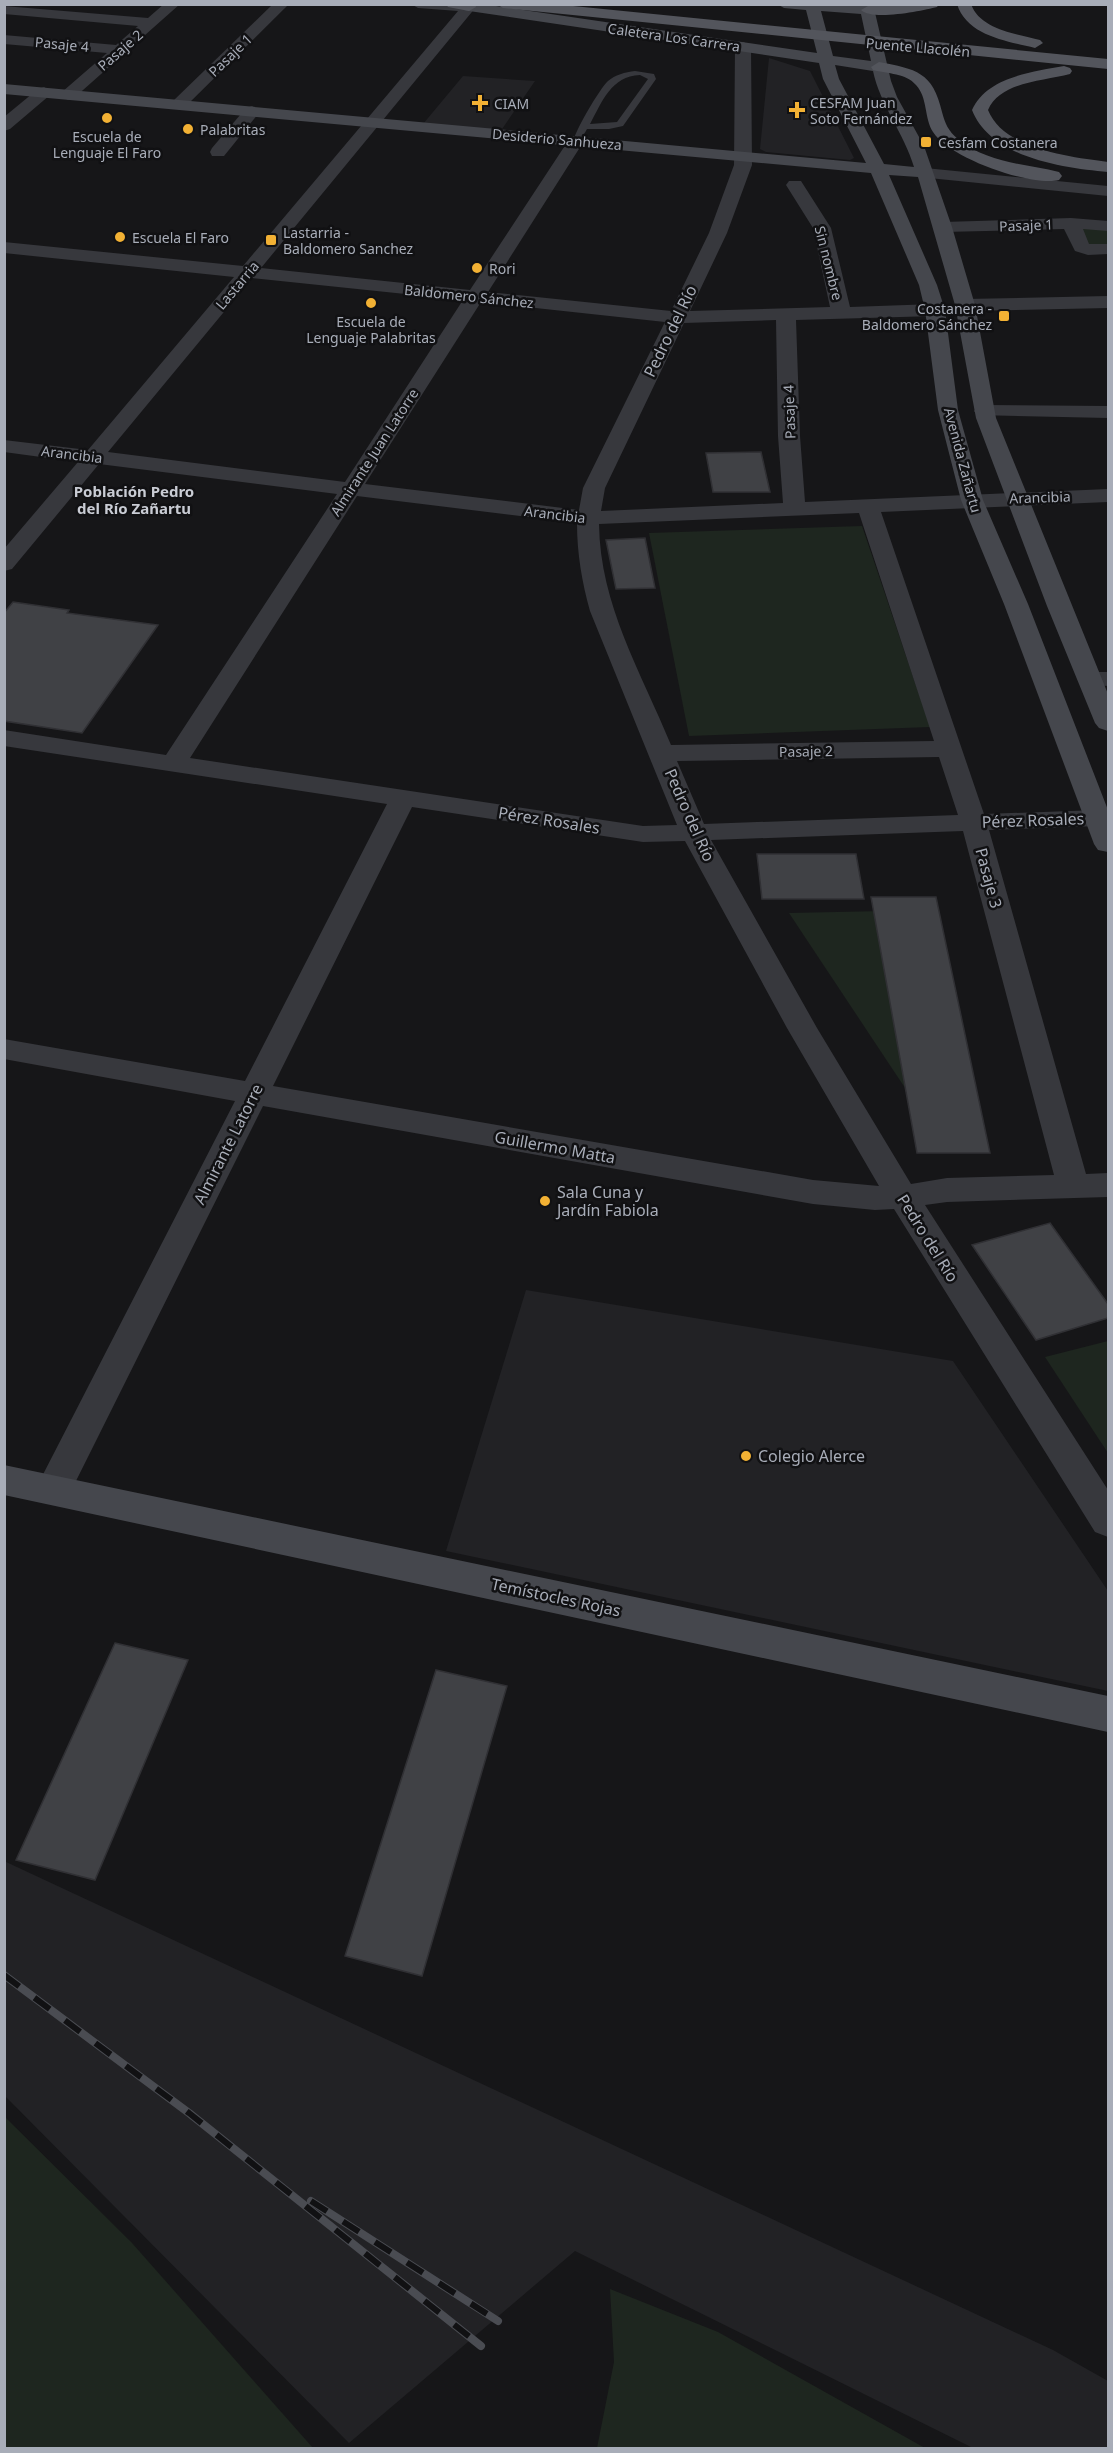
<svg xmlns="http://www.w3.org/2000/svg" width="1113" height="2453" font-family="'Noto Sans',sans-serif">
<rect width="100%" height="100%" fill="#161618"/>
<!-- built -->
<g fill="#222225">
<polygon points="769,58 810,71 854,158 850,160 766,152 760,149"/>
<polygon points="463,76 535,81 500,132 423,124"/>
<polygon points="526,1290 953,1361 1108,1591 1108,1691 446,1551"/>
<polygon points="4,1861 1053,2350 1108,2381 1108,2448 973,2448 575,2251 349,2443 5,2096"/>
</g>
<!-- green -->
<g fill="#1e261f">
<polygon points="1071,223 1108,226 1108,249 1088,250"/>
<polygon points="862,526 930,727 689,736 649,533"/>
<polygon points="884,911 919,1109 789,913"/>
<polygon points="1108,1341 1108,1453 1045,1357"/>
<polygon points="4,2116 132,2243 313,2448 5,2448"/>
<polygon points="610,2289 718,2332 925,2448 597,2448 614,2362"/>
</g>
<!-- building -->
<g fill="#404145" stroke="#303034" stroke-width="1.5">
<polygon points="761,452 770,492 713,492 706,453"/>
<polygon points="645,538 655,588 616,589 606,540"/>
<polygon points="13,602 69,610 67,613 158,625 82,733 4,721 4,613"/>
<polygon points="757,854 856,854 864,899 762,899"/>
<polygon points="871,897 936,897 990,1153 917,1153"/>
<polygon points="1050,1223 1108,1304 1108,1318 1036,1340 972,1245"/>
<polygon points="115,1643 188,1660 95,1880 16,1860"/>
<polygon points="436,1670 507,1686 422,1976 345,1956"/>
</g>
<g fill="none" stroke-linecap="round" stroke-linejoin="round">
<!-- lane -->
<path fill="#37383d" fill-rule="evenodd" d="M635 71 654 74 656 79 623 126 609 129H587L579 143H573C573 134 600 88 608 81 615 75 625 72 635 71ZM640 75 648 79 617 122 590 124C602 102 611 76 640 75Z"/>
<!-- street -->
<g fill="#37383d" fill-rule="evenodd">
<polygon points="164,4 180,4 74,98 68,100 60,95 62,92 107,53 4,44 4,35 116,45 138,26 4,14 4,6 148,18"/>
<polygon points="273,4 289,4 184,108 172,108 170,105 172,102"/>
<path d="M411 4H475L476 7 261 268 470 290 568 141 576 136 584 141 488 292 671 311 709 233 734 165 735 47 743 42 748 44 751 47 752 165 727 233 690 311 830 307 813 228 786 185 789 181H801L831 228 850 307 935 304 942 306 945 310 942 314 935 316 796 320 800 436 805 502 1108 489V502L881 512 984 814 1098 810 1108 814 1107 824 1098 826 989 830 1086 1174 1108 1173V1197L947 1202 925 1205 1108 1490V1537L1095 1532 894 1209 875 1210 813 1204 263 1106 66 1501 53 1505 40 1501 35 1490 235 1101 4 1059V1039L245 1081 387 804 4 746V730L166 755 337 494 99 464 12 569 4 571V549L78 462 4 452V440L88 450 234 277 4 253V242L243 266 458 11 418 8ZM252 278 463 300 345 482 108 452ZM481 302 665 322 583 488 579 510 365 484ZM776 320 778 436 783 503 601 511 605 488 684 323ZM357 496 577 523C577 554 582 582 590 611L677 825 643 826 190 758ZM859 513 934 741 671 745C641 672 600 605 599 524ZM939 757 958 815 704 824 677 761ZM412 807 643 842 685 841 787 1028 879 1186 813 1180 273 1086ZM963 831 1054 1175 947 1178 911 1184 817 1028 711 840Z"/>
<polygon points="44,87 52,92 50,95 10,129 4,131 4,117 38,89"/>
<polygon points="252,106 260,111 258,114 224,156 212,156 210,152 212,148 246,108"/>
<polygon points="925,168 1108,186 1108,196 919,177 916,173 919,169"/>
<polygon points="1071,218 1108,221 1108,231 1083,229 1089,244 1108,244 1108,254 1088,255 1075,251 1064,229 943,232 937,231 934,227 937,223 943,222"/>
<polygon points="1108,296 1108,308 965,311 958,309 955,305 958,301 965,299"/>
<polygon points="984,405 1108,406 1108,418 977,415 974,411 977,407"/>
<polygon points="1090,672 1108,672 1108,686 1081,684 1078,679 1081,674"/>
</g>
<!-- secondary -->
<g fill="#45474d" fill-rule="evenodd">
<path d="M463 4H482L817 53 806 10 784 8 777 4H873L891 81 897 97 924 146 952 227 975 305 996 418 1108 694V731L1099 728 1095 723 1047 606 976 418 955 305 918 177 889 175 937 285 945 310 958 410 983 500 1028 604 1108 810V852L1098 850 1094 844 1004 604 961 500 938 410 925 310 919 285 871 173 4 94V84L866 163 823 79 819 63 469 11 464 10 462 7ZM821 11 861 14 871 61 833 56ZM835 65 873 71C880 105 904 133 914 167L884 164 839 79Z"/>
<polygon points="4,1465 1108,1696 1108,1732 4,1495"/>
</g>
<!-- primary -->
<g fill="#53555c" fill-rule="evenodd">
<polygon points="446,4 475,4 476,7 469,11 448,7"/>
<polygon points="496,4 553,4 1108,59 1108,69 503,8"/>
<path d="M939 4 937 7C922 11 872 21 861 10L868 6Z"/>
<path d="M957 4H971C980 30 1018 34 1040 40L1043 43 1035 48C1007 41 967 36 957 4Z"/>
<path d="M879 62C916 69 933 72 942 112 945 123 948 131 958 139 987 163 1025 164 1059 172L1062 176 1059 180C1031 187 949 158 933 132 924 118 928 98 916 85 906 73 888 74 873 70L871 67Z"/>
<path d="M1064 66 1070 68 1072 71 1070 74C1043 81 1000 82 988 110 1004 150 1071 157 1108 162V172C1063 168 991 158 972 110 987 77 1031 72 1064 66Z"/>
</g>
<!-- rail casing -->
<g stroke="#4a4c52" stroke-width="8">
<g id="rail">
<polyline points="4,1975 189,2113 481,2346"/>
<polyline points="311,2201 498,2321"/>
</g>
</g>
<!-- rail -->
<use href="#rail" stroke="#111113" stroke-width="6" stroke-dasharray="19" stroke-linecap="butt"/>
</g>
<!-- markers -->
<g fill="#f2b134" stroke="#111113" stroke-width="2">
<path d="M477 94h6v6h6v6h-6v6h-6v-6h-6v-6h6z"/>
<path d="M794 101h6v6h6v6h-6v6h-6v-6h-6v-6h6z"/>
<circle cx="107" cy="118" r="6"/>
<circle cx="188" cy="129" r="6"/>
<rect x="920" y="136" width="12" height="12" rx="3"/>
<circle cx="120" cy="237" r="6"/>
<rect x="265" y="234" width="12" height="12" rx="3"/>
<circle cx="477" cy="268" r="6"/>
<circle cx="371" cy="303" r="6"/>
<rect x="998" y="310" width="12" height="12" rx="3"/>
<circle cx="545" cy="1201" r="6"/>
<circle cx="746" cy="1456" r="6"/>
</g>
<g text-anchor="middle" dominant-baseline="central" stroke-width="5" stroke-linejoin="round" paint-order="stroke">
<!-- far-street labels -->
<g font-size="14" fill="#a8adb8" stroke="#111113">
<text transform="translate(674 37) rotate(8)">Caletera Los Carrera</text>
<text transform="translate(62 44) rotate(5)">Pasaje 4</text>
<text transform="translate(918 47) rotate(5)">Puente Llacolén</text>
<text transform="translate(120 50) rotate(-41)">Pasaje 2</text>
<text transform="translate(230 55) rotate(-44)">Pasaje 1</text>
<text transform="translate(557 139) rotate(5)">Desiderio Sanhueza</text>
<text transform="translate(1026 225) rotate(-2)">Pasaje 1</text>
<text transform="translate(829 263) rotate(76)">Sin nombre</text>
<text transform="translate(237 285) rotate(-50)">Lastarria</text>
<text transform="translate(469 296) rotate(6)">Baldomero Sánchez</text>
<text transform="translate(789 412) rotate(-92)">Pasaje 4</text>
<text transform="translate(374 452) rotate(-57)">Almirante Juan Latorre</text>
<text transform="translate(72 454) rotate(7)">Arancibia</text>
<text transform="translate(963 460) rotate(75)">Avenida Zañartu</text>
<text transform="translate(1040 497) rotate(-2)">Arancibia</text>
<text transform="translate(555 514) rotate(7)">Arancibia</text>
<text transform="translate(806 751) rotate(-1)">Pasaje 2</text>
</g>
<!-- far-poi labels -->
<g font-size="14" fill="#a8adb8" stroke="#111113" text-anchor="start">
<text x="810" y="102">CESFAM Juan<tspan x="810" dy="16">Soto Fernández</tspan></text>
<text x="494" y="103">CIAM</text>
<text x="200" y="129">Palabritas</text>
<text x="107" y="136" text-anchor="middle">Escuela de<tspan x="107" dy="16">Lenguaje El Faro</tspan></text>
<text x="938" y="142">Cesfam Costanera</text>
<text x="283" y="232">Lastarria -<tspan x="283" dy="16">Baldomero Sanchez</tspan></text>
<text x="132" y="237">Escuela El Faro</text>
<text x="489" y="268">Rori</text>
<text x="992" y="308" text-anchor="end">Costanera -<tspan x="992" dy="16">Baldomero Sánchez</tspan></text>
<text x="371" y="321" text-anchor="middle">Escuela de<tspan x="371" dy="16">Lenguaje Palabritas</tspan></text>
</g>
<!-- far-neighbourhood labels -->
<g font-size="15" font-weight="bold" fill="#c9ccd4" stroke="#111113">
<text x="134" y="491">Población Pedro<tspan x="134" dy="17">del Río Zañartu</tspan></text>
</g>
<!-- street labels -->
<g font-size="16" fill="#a8adb8" stroke="#111113">
<text transform="translate(670 331) rotate(-64)">Pedro del Río</text>
<text transform="translate(690 815) rotate(66)">Pedro del Río</text>
<text transform="translate(549 820) rotate(9)">Pérez Rosales</text>
<text transform="translate(1033 820) rotate(-2)">Pérez Rosales</text>
<text transform="translate(989 878) rotate(75)">Pasaje 3</text>
<text transform="translate(228 1144) rotate(-63)">Almirante Latorre</text>
<text transform="translate(555 1147) rotate(10)">Guillermo Matta</text>
<text transform="translate(928 1238) rotate(58)">Pedro del Río</text>
<text transform="translate(556 1597) rotate(12)">Temístocles Rojas</text>
</g>
<!-- poi labels -->
<g font-size="16" fill="#a8adb8" stroke="#111113" text-anchor="start">
<text x="557" y="1192">Sala Cuna y<tspan x="557" dy="18">Jardín Fabiola</tspan></text>
<text x="758" y="1456">Colegio Alerce</text>
</g>
</g>
<!-- border -->
<rect width="1113" height="2453" fill="none" stroke="#a8adb8" stroke-width="12"/>
</svg>
